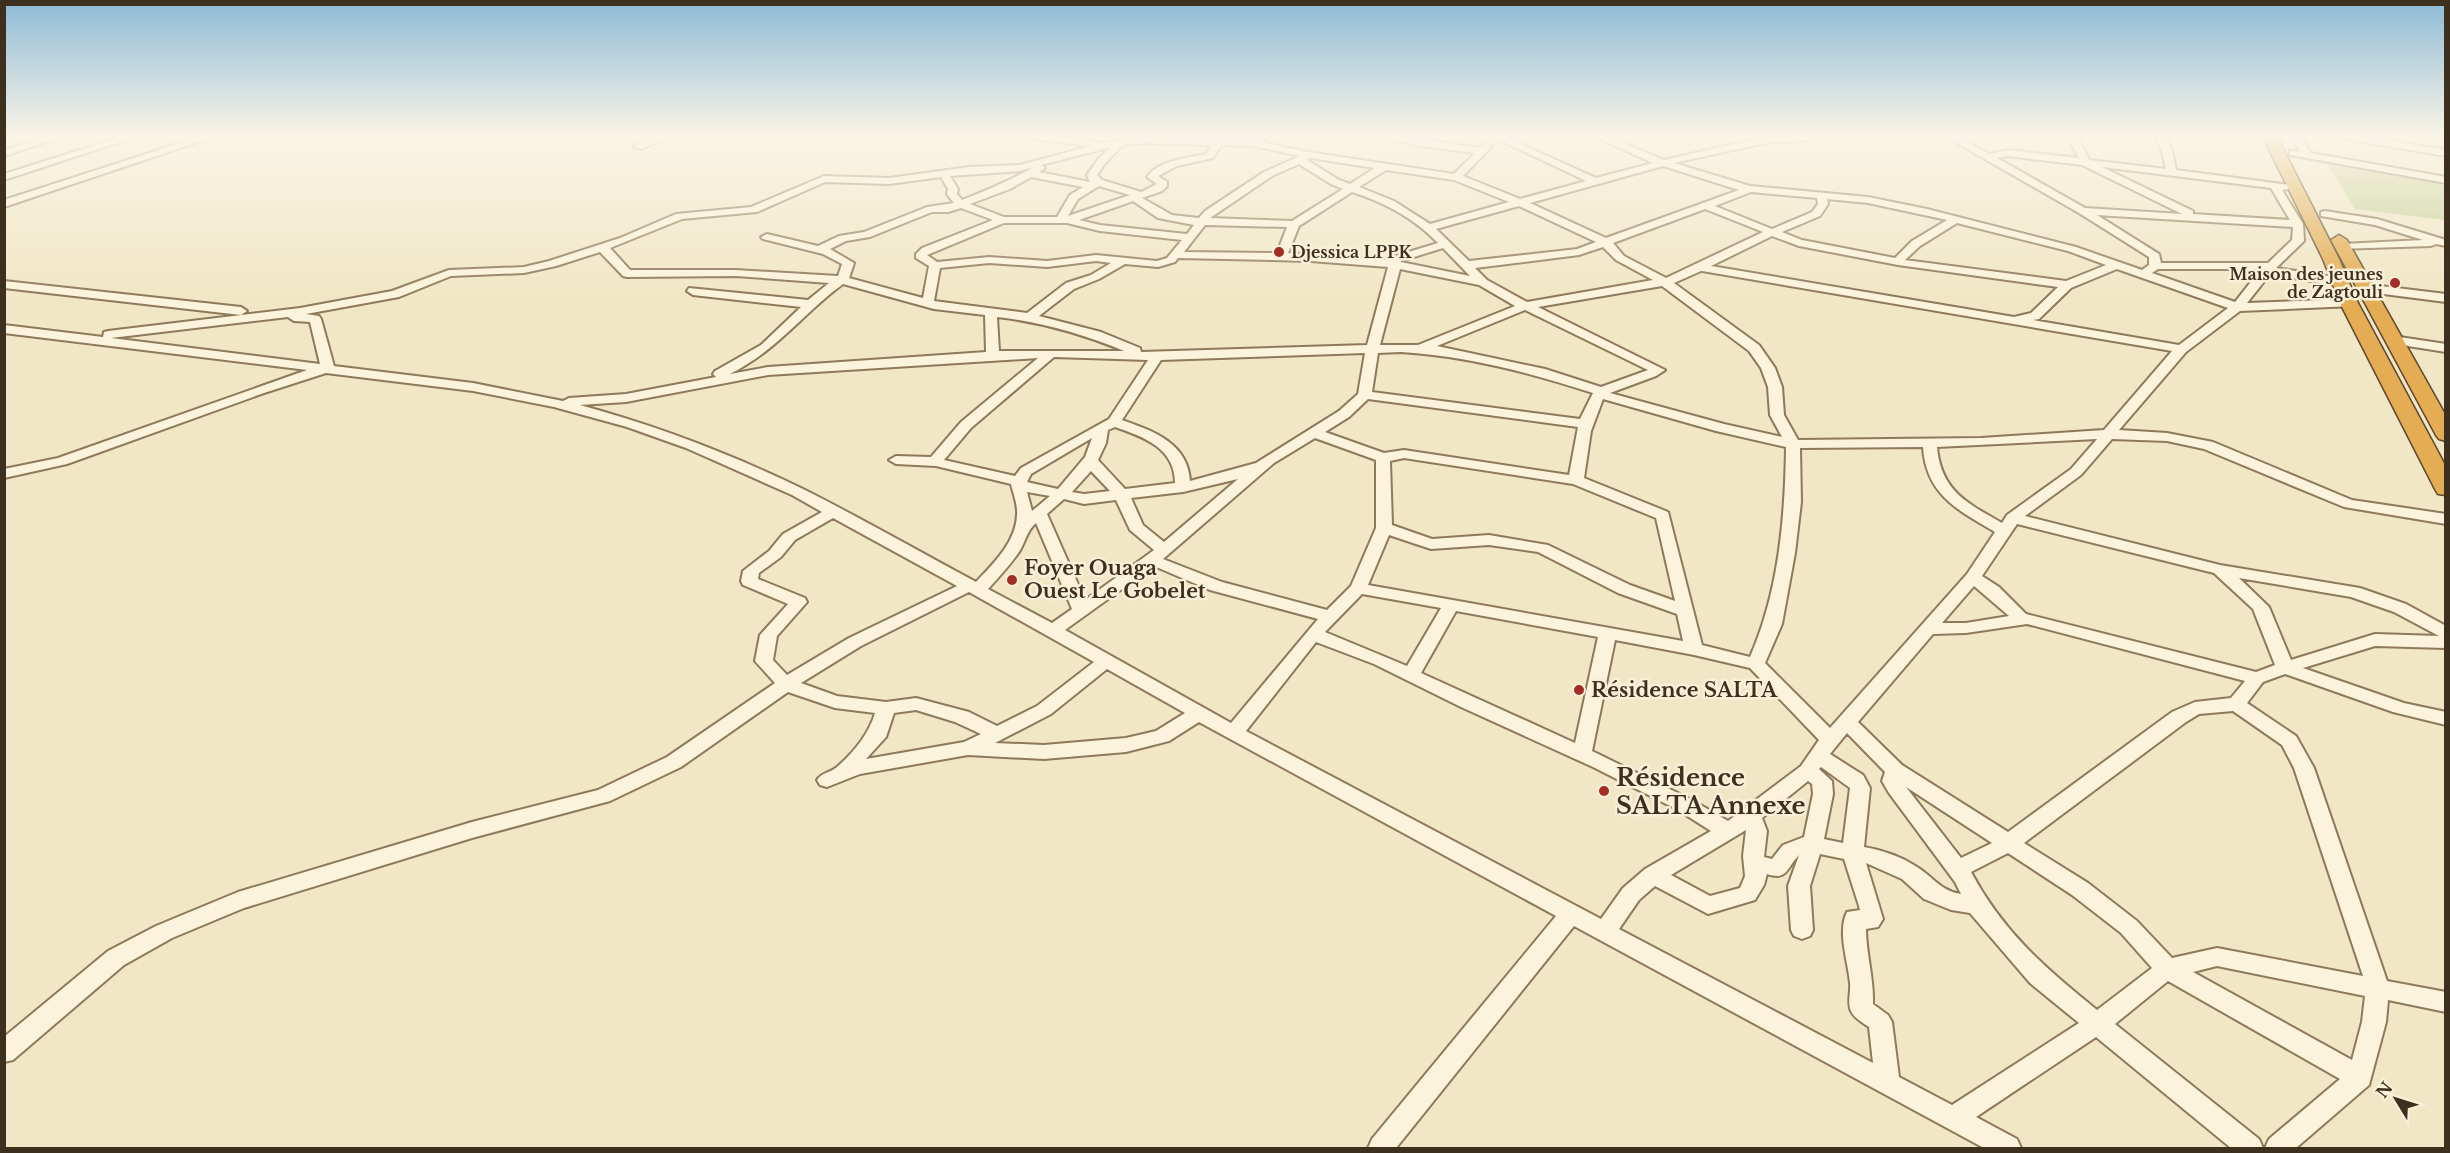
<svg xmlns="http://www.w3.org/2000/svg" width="2450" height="1153" font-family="'Libre Baskerville',serif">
<rect width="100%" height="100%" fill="#f1e7c6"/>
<!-- green -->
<polygon fill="#c7d099" points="2325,159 2445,180 2445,220 2355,209"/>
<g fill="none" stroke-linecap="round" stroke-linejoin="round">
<!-- minor casing -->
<g stroke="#8e795a" stroke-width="4">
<g id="minor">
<polygon points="53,135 67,135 4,156 4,150"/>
<polygon points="127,135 141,135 4,180 4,174"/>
<polygon points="205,135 219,135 4,207 4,200"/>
<polygon points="590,135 604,135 593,140 588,137"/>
<polygon points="659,135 672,135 641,149 633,147"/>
<path d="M1020 135H1047L1102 143 1143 137 1215 139 1219 137 1246 140V136L1249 135 1254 138 1258 135H1269L1261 142 1308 152 1454 174 1475 153 1419 146 1374 135H1393L1480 148 1487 143 1492 146 1490 148 1463 176 1520 199 1586 181 1489 135H1501L1596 178 1653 163 1591 135H1604L1664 160 1765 137 1820 135 1813 140 1765 143 1674 163 1750 186 1868 197 1927 209 2076 247 2142 270 2149 265V257L2079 213 1943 135H1955L1989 154 2008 150 2079 158 2067 135H2077L2089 160 2166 169 2162 151 2154 135H2164L2172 151 2176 170 2290 185V189L2282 190 2303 224 2304 241 2276 268 2341 278 2347 282 2341 286 2270 274 2247 303 2349 299 2353 300V306L2240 311 2186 352 2119 430 2167 433 2213 442 2352 500 2446 514V524L2344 507 2204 449 2167 441 2112 439 2081 475 2025 516 2220 565 2360 588 2406 604 2446 626V648L2375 646 2303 668 2404 703 2446 712V725L2393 712 2285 674 2263 682 2247 703 2296 736 2314 768 2387 981 2446 992V1012L2388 1000 2386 1022 2369 1085 2296 1148H2265L2269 1139 2340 1079 2168 981 2115 1024 2259 1139 2263 1148H2231L2096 1037 1976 1117 2017 1139 2021 1148H1984L1574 926 1396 1148H1368L1372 1139 1556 916 1199 722 1169 741 1126 752 1044 759 968 755 860 774 827 787 820 785 817 780C822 772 830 773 837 767 853 753 869 734 875 713L835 708 788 692 681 767 610 801 472 838 244 908 172 938 124 965 13 1060 4 1062V1037L108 951 156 926 238 892 472 822 598 790 667 757 775 683 755 661 760 635 788 604 743 585 741 581 743 571 769 551 783 534 822 512 792 495 686 448 627 427 554 407 473 391 326 373 264 393 67 464 4 478V469L58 458 307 370 4 333V325L103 337 104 332 108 331 300 308 392 291 449 270 524 267 549 261 620 238 676 214 751 207 824 176 889 178 969 167 1020 165 1091 146 1025 138ZM1143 143 1212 145 1206 154C1188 158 1158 160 1147 177L1157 184 1141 192 1102 180 1097 175 1106 162 1123 145ZM1221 145 1254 146 1300 156 1264 172 1205 211 1199 218 1172 215 1142 198 1162 191 1167 186V182L1158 176 1177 166 1213 158ZM1111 147 1099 158 1087 175 1090 182 1039 172 1045 168 1041 165ZM2008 156 2082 165 2182 214 2085 208 1997 158ZM1310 158 1375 168 1350 184 1339 180 1307 160ZM1299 164 1331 184 1343 189 1292 221 1210 218 1272 176ZM1663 166 1739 190 1606 238 1530 203ZM1034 167C1013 179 988 190 962 200L957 194 958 189 950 176 1020 171ZM2102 167 2271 188 2290 220 2193 214V211ZM1386 170 1454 180 1509 202 1430 224 1394 201 1359 187ZM941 177 948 189 947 194 954 203 927 207 864 232 839 236 818 246 767 234 761 237 763 239 823 254 842 264 838 276 736 270H630L610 248 682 219 757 212 825 182 889 184ZM1031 177 1083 187 1070 195 1057 217H1004L970 204 1010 189ZM1099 186 1130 195 1068 216 1078 199ZM1352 192C1384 202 1414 218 1438 243L1392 257 1390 260 1288 253 1299 226ZM1751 192 1817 198 1818 204 1812 212 1772 229 1715 206ZM1827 199 1868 203 1947 220 1912 241 1895 258 1802 240 1782 232 1820 216 1828 204ZM1133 201 1158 218 1194 225 1187 234 1100 225 1079 220ZM1519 206 1596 242 1577 249 1469 261 1436 229ZM961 208 993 220 922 248 916 254V258L929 266 923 298 849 278 854 263 830 249 846 241 870 237 932 212H948ZM1705 209 1763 232 1666 278 1624 256 1613 243ZM2097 215 2293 227 2292 240 2268 263H2161L2159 254ZM1004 223H1067L1100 231 1182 240 1167 258 1157 261 1096 255 1047 261 989 257 937 262 927 255ZM1957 223 2068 251 2106 265 2066 281 1905 260 1920 246ZM1205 225 1287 227 1277 253 1184 252ZM1772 236 1799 246 1898 265 2058 287 2031 313 2014 317 1711 266ZM1603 247 1616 260 1653 280 1527 302 1487 280 1475 268 1579 255ZM1443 248 1470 276 1401 262V261ZM600 252 623 276 627 277 736 276 829 283 808 300 689 288 687 291 693 295 801 307 761 345 715 371 713 374 716 377 626 394 569 398 563 401 473 383 334 366 321 319 319 316 306 314 399 297 451 276 524 273 556 266ZM1178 258 1311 261 1388 267 1367 345 1141 352 1140 348 1101 332 1039 316 1074 289 1099 279 1125 264 1158 267 1175 262ZM1096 261 1111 263 1091 275 1066 283 1027 313 934 301 940 268 989 263 1047 267ZM1400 269 1479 285 1515 306 1418 345H1380ZM2117 269 2228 308 2179 345 2033 320 2039 319 2071 288ZM2158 269H2261L2235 302 2152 273ZM1701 271H1702L2172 351 2104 430 1981 438 1798 440 1784 415 1782 387 1775 368 1759 345 1674 283ZM843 284 934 309 985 315 986 352 768 367 730 374C779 349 801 315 843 284ZM1662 286 1749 351 1761 368 1768 387 1770 415 1782 437 1724 424 1610 393 1656 376 1665 370 1538 307ZM1525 310 1648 370 1601 387 1545 369 1437 346ZM288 317 294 321 310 322 320 364 111 338ZM997 317C1041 322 1083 334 1124 351H999ZM1401 352C1467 356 1531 373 1593 393L1580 419 1372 392 1378 353ZM1365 353 1358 394 1339 411 1256 463 1190 481C1188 443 1153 431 1122 420L1161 360ZM1054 357 1148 360 1109 419 1021 468 1015 476 944 460 971 428ZM1038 358 961 422 931 457 896 456 889 460 896 464 936 466 1011 484C1013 493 1018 505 1017 515 1016 542 993 564 976 582 918 551 861 518 803 489 731 454 657 426 580 405L626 402 768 375ZM1368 399 1578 427 1569 475 1404 450 1384 453 1325 432 1349 417ZM1603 399 1716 431 1786 447C1785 518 1779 591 1750 657L1702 645 1668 512 1584 478 1591 431ZM1115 427C1144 437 1175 448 1175 483L1125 489 1098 460 1106 443 1108 430ZM1092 438 1085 457 1058 489 1027 482 1031 474ZM1315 438 1376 460V528L1351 586 1327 610 1222 582 1163 559 1274 463ZM2097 439 2071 469 2007 515 2002 523C1967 503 1941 491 1937 447ZM1923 447C1926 495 1958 510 1995 532L1967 574 1830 728 1765 663 1782 624 1795 553 1801 502 1800 448ZM1404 458 1573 484 1656 518 1675 601 1630 585 1548 545 1489 535 1432 539 1392 525 1390 461ZM1091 471 1110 491 1084 494 1072 492ZM1238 479 1164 542 1143 525 1131 498 1183 492ZM1027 492 1050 496 1032 511ZM1064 499 1084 504 1116 500 1130 530 1154 550 1085 600 1047 514ZM833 518 957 586 849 638 787 675 773 660 777 636 807 602 805 598 758 579 759 573 781 557 795 540ZM1036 523 1072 609 1052 623 988 589C999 577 1010 565 1019 552 1025 543 1027 530 1036 523ZM2017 524 2214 573 2253 609 2275 665 2256 672 2026 614 1999 587 1982 576ZM1389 535 1431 549 1489 545 1538 552 1618 593 1677 614 1683 641 1368 585ZM1154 566 1210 590 1318 619 1231 723 1065 630ZM2239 578 2351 597 2394 612 2439 636 2375 634 2291 660 2269 607ZM1974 586 2009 616 1966 623H1942ZM969 592 1094 662 1037 706 997 726 969 712 916 698 886 702 837 696 801 683 861 646ZM1362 594 1441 608 1407 666 1325 632ZM1456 611 1598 637 1575 743 1421 673ZM2027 624 2245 681 2231 698 2195 702 2172 712 2008 832 1902 765 1858 722 1933 634 1966 633ZM1615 640 1694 655 1750 668 1819 740 1801 766 1728 821 1692 800 1592 751ZM1316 642 1374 664 1461 707 1593 767 1678 810 1711 831 1645 869 1623 888 1601 919 1246 731ZM1107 669 1185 713 1156 731 1126 738 1044 745 995 743 1051 714ZM916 710 955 722 981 734 964 742 866 759 886 737 894 713ZM2233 711 2282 745 2294 768 2363 976 2217 948 2172 958 2137 921 2088 883 2024 843 2186 722 2199 714ZM1847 733 1885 772 1882 781 1889 793 1955 882 1961 894C1941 891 1933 877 1917 867 1902 857 1882 850 1864 847L1870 788 1863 775 1830 754ZM1821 767 1850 788 1843 843 1824 839 1833 794 1832 781 1819 769ZM1808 781 1812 784 1813 794 1804 837 1783 845 1772 859 1764 857 1767 831 1762 818ZM1906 787 1992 843 1961 858ZM1746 830 1743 856 1745 876 1740 888 1710 896 1671 875ZM2008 853 2072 895 2121 933 2152 968 2097 1010C2045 968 2003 932 1971 872ZM1820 854 1844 859 1859 906 1860 910 1847 912C1837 932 1848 961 1850 983 1851 992 1847 1003 1851 1011 1854 1018 1863 1023 1869 1027L1873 1063 1619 929 1639 900 1655 886 1708 914 1755 900 1764 885 1767 874C1788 881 1786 868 1799 855L1788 886 1791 930 1794 936 1802 939 1810 936 1813 930 1810 886ZM1866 863 1902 879 1924 899 1951 910 1970 913 2030 983 2079 1023 1952 1105 1899 1077 1892 1022 1888 1015 1873 1004C1874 978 1866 954 1866 929L1878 927 1883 919ZM2217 966 2365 996 2362 1022 2352 1060 2193 972Z"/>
<polygon points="2290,135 2300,135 2311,153 2446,177 2446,183 2290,155 2290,151 2300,151"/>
<polygon points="2334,135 2355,135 2446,150 2446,156 2339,138"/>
<polygon points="2325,211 2377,219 2446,240 2446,246 2436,244 2431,246 2338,249 2338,245 2342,244 2423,240 2375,225 2321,216 2321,212"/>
<polygon points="4,281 241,307 247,311 241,315 4,288"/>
<polygon points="2364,284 2446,294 2446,302 2360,291 2358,288"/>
<polygon points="2393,336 2446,344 2446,352 2389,343 2387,340"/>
</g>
</g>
<!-- highway casing -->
<g stroke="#5c472f" stroke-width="3">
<g id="highway">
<polygon points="2262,135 2276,135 2339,259 2358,303 2446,467 2446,495 2438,494 2435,489 2340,303 2323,259"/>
<polygon points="2339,235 2347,240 2446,416 2446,441 2439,439 2436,435 2331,240"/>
</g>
</g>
<!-- minor -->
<use href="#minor" fill="#fbf3db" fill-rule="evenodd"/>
<!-- highway -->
<use href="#highway" fill="#e4ad54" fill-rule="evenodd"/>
</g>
<!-- sky -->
<linearGradient id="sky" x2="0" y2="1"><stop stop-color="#8ebbd7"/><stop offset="0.46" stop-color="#f9f4e5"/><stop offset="1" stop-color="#f9f4e5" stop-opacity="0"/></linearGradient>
<rect width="2450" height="296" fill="url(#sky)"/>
<!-- markers -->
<g fill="#a12d26" stroke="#f8f0d7" stroke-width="2">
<circle cx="1279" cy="252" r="6"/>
<circle cx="2395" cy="283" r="6"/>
<circle cx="1012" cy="580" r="6"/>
<circle cx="1579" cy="690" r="6"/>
<circle cx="1604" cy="791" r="6"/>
</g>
<g text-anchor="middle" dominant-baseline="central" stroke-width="5" stroke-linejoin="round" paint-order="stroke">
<!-- far-poi labels -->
<g font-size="16" font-weight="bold" fill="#3e301f" stroke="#f8f0d7" text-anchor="start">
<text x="1291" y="252">Djessica LPPK</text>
<text x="2383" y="274" text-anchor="end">Maison des jeunes<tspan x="2383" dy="18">de Zagtouli</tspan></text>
</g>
<!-- poi labels -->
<g font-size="20" font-weight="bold" fill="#3e301f" stroke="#f8f0d7" text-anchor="start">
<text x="1024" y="568">Foyer Ouaga<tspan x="1024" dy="23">Ouest Le Gobelet</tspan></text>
<text x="1591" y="690">Résidence SALTA</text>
</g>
<!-- near-poi labels -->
<g font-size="24" font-weight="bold" fill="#3e301f" stroke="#f8f0d7" text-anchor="start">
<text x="1616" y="777">Résidence<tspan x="1616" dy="28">SALTA Annexe</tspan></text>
</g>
</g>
<!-- border -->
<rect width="2450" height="1153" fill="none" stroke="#3e301f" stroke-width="12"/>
<!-- north arrow -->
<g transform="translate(2396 1099) rotate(308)" stroke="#f8f0d7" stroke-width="4.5" paint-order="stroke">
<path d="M0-4.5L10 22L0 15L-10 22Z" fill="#3e301f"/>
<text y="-9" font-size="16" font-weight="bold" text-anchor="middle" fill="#3e301f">N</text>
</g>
</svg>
